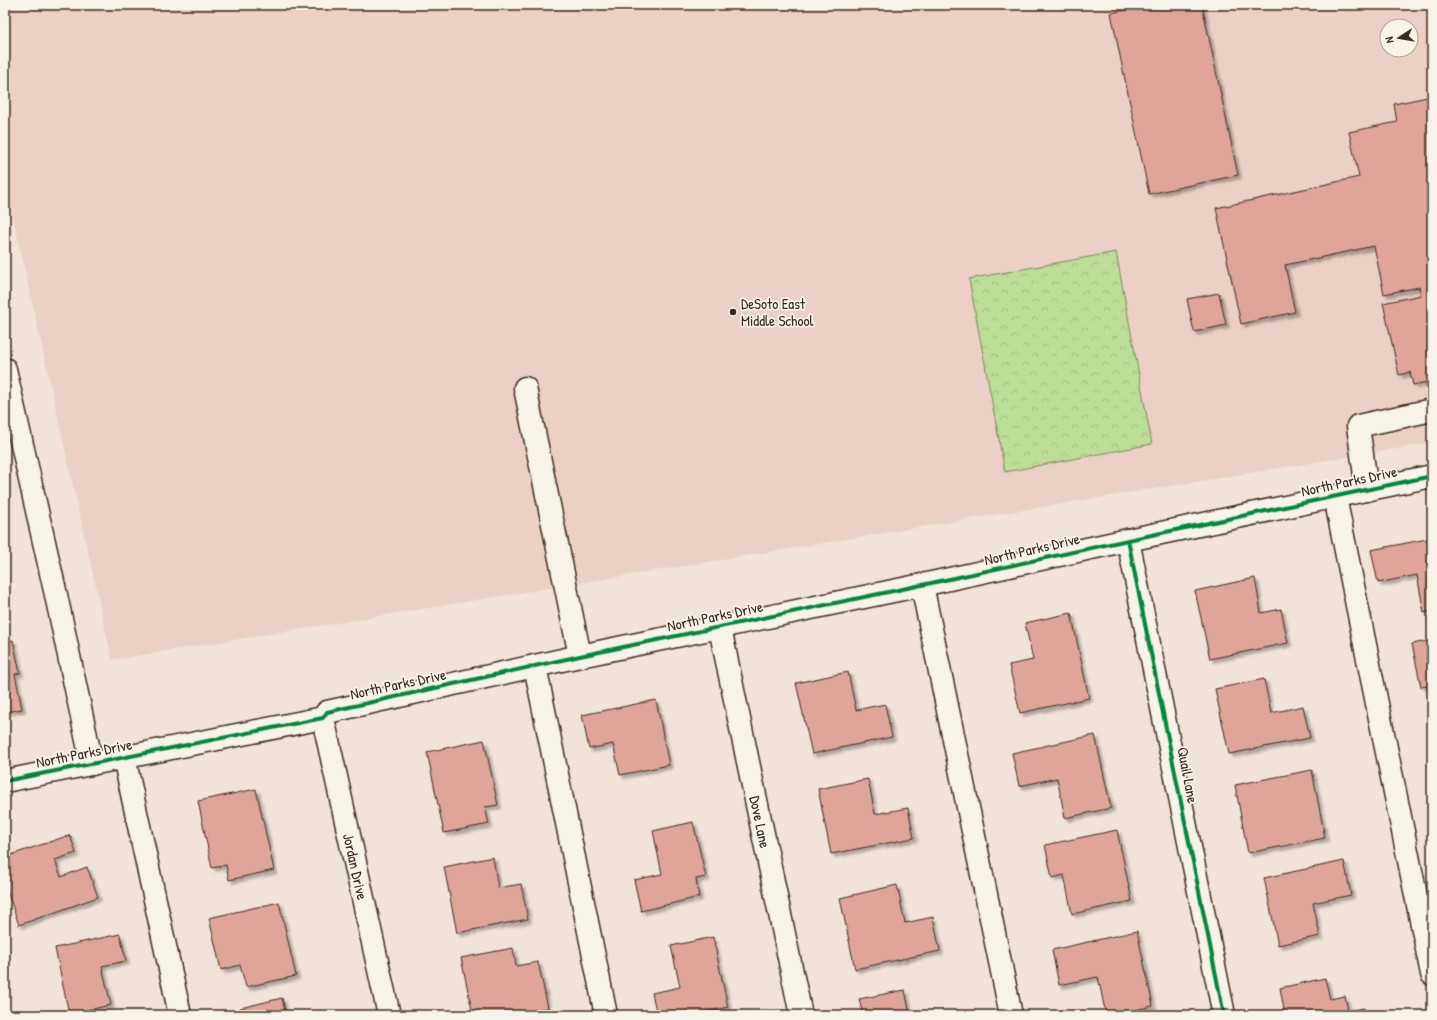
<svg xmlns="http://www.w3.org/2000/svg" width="1437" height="1020" font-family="'Patrick Hand',sans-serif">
<defs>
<pattern id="park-crowns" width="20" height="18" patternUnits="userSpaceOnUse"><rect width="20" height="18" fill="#bcde98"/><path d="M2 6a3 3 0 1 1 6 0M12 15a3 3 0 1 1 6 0" fill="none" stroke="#a2bf83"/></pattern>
<filter id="shadow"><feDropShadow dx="3.5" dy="3.5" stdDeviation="1" flood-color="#0004"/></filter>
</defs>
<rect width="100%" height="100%" fill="#f2e3d8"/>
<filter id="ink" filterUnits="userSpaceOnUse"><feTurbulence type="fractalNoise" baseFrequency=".025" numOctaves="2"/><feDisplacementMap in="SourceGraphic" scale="8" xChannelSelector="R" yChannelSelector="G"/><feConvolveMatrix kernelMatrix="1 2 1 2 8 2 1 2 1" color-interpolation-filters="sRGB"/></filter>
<g filter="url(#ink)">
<!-- built -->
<path fill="#ecd0c5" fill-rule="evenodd" d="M5 5H1432V443L112 660 5 181ZM1387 26H1411V50H1387Z"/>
<!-- park -->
<polygon fill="url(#park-crowns)" stroke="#7c845b" points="1116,252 1152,444 1005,472 969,279"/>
<!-- building -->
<g fill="#dea598" stroke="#3b2a1e" filter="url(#shadow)">
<polygon points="1150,5 1202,5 1238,175 1149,194 1111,13"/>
<polygon points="1432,96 1432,381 1413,385 1410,372 1399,375 1383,303 1421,295 1419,287 1384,294 1374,246 1285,265 1295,312 1241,324 1216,208 1359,177 1349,132 1397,122 1394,104"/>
<polygon points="1219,293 1226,325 1194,332 1187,299"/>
<polygon points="1432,538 1432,611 1424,613 1417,575 1378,583 1371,550"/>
<polygon points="1255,578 1261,613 1281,609 1288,643 1210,659 1195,591"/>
<polygon points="1071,613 1089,698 1020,713 1009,665 1033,660 1025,623"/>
<polygon points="13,640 20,673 15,674 22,709 5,712 5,642"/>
<polygon points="1432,640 1432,685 1421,687 1412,644"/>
<polygon points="848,672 856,710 885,704 892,737 812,754 796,683"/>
<polygon points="1264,679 1271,713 1303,706 1310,738 1229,754 1215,689"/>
<polygon points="656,700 669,765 620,775 613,744 589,749 582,715"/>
<polygon points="1095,735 1111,808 1065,818 1057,778 1019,786 1012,753"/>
<polygon points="484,740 498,805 485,807 489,824 444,833 427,752"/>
<polygon points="1312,770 1325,838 1248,853 1235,785"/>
<polygon points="868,779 875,814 908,808 914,838 831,854 818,789"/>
<polygon points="256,789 274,870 229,880 226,865 212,868 198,801"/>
<polygon points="693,822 706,877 696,879 699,897 641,911 634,880 662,874 653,831"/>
<polygon points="1117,830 1132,901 1072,914 1064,875 1052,878 1045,845"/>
<polygon points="70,835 76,853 55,860 61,877 87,867 98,897 19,925 5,885 5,857"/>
<polygon points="493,857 498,888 521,884 528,919 457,933 444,867"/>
<polygon points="1344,861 1351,895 1313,903 1320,936 1278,945 1264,878"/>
<polygon points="897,885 905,923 933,917 940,951 855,969 840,898"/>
<polygon points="279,902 296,976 246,987 240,965 221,970 209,918"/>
<polygon points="1137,931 1153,1006 1112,1015 1106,1015 1098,977 1059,985 1052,950"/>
<polygon points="120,934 126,961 102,966 111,1005 69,1014 55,948"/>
<polygon points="713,937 728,1007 693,1015 657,1015 652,993 680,987 671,946"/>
<polygon points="513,948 516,966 538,962 548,1008 513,1015 473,1015 461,958"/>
<polygon points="1325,978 1330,999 1345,996 1348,1011 1364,1008 1366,1015 1285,1015 1280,988"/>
<polygon points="905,990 910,1015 863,1015 859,999"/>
<polygon points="282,998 286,1015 242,1015 240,1008"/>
</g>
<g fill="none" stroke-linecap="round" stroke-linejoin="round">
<!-- minor casing -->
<g stroke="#3b2a1e" stroke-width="25">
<g id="minor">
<polyline points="5,369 56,595 92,764"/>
<polyline points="525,388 580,656"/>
<polyline points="1367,490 1358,426 1432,410"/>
<polyline points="1335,497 1432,974"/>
<polyline points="1128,540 1224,1015"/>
<polyline points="922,585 1011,1015"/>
<path id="s1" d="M720 628 801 1015"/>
<polyline points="535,666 606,1015"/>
<path id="s2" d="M323 718 389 1015"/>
<polyline points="124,757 180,1015"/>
<polyline points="5,781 323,718 327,712 580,656 922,585 1128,540 1432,476"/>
</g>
</g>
<!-- minor -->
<use href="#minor" stroke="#f7f3e8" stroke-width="22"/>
<!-- cycleway casing -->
<g stroke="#f7f3e8" stroke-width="6">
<g id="cycleway">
<polyline points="1128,540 1224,1015"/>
<polyline points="5,781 323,718 327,712 580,656 922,585 1128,540 1432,476"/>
</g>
</g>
<!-- cycleway -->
<use href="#cycleway" stroke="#00873e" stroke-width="4"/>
</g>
</g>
<!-- markers -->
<circle fill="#3b2a1e" stroke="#f7f3e8" stroke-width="1.5" cx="733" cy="312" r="4"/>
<g text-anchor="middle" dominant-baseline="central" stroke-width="3.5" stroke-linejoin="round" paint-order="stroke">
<!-- poi labels -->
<g font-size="15" fill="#3b2a1e" stroke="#f7f3e8" text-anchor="start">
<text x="741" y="303">DeSoto East<tspan x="741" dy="17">Middle School</tspan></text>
</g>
<!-- street labels -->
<g font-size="15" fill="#3b2a1e" stroke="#f7f3e8">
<text transform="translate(1349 481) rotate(-12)">North Parks Drive</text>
<text transform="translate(1032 549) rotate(-13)">North Parks Drive</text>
<text transform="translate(715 616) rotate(-12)">North Parks Drive</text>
<text transform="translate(398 684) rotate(-12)">North Parks Drive</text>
<text transform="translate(84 753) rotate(-11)">North Parks Drive</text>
<text transform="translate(1188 775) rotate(79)">Quail Lane</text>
<text stroke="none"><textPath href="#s1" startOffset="198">Dove Lane</textPath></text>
<text stroke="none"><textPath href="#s2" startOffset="152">Jordan Drive</textPath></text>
</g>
</g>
<!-- margin -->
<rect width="1437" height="1020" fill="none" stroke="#f7f3e8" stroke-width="20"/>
<rect x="10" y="10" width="1417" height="1000" fill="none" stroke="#3b2a1e" stroke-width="1.5" filter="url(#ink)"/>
<!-- north arrow -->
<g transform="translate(1399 38) rotate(258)"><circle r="19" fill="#f7f3e8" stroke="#aca397"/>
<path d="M0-3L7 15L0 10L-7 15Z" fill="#3b2a1e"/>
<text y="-6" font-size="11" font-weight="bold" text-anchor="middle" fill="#3b2a1e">N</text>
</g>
</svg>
